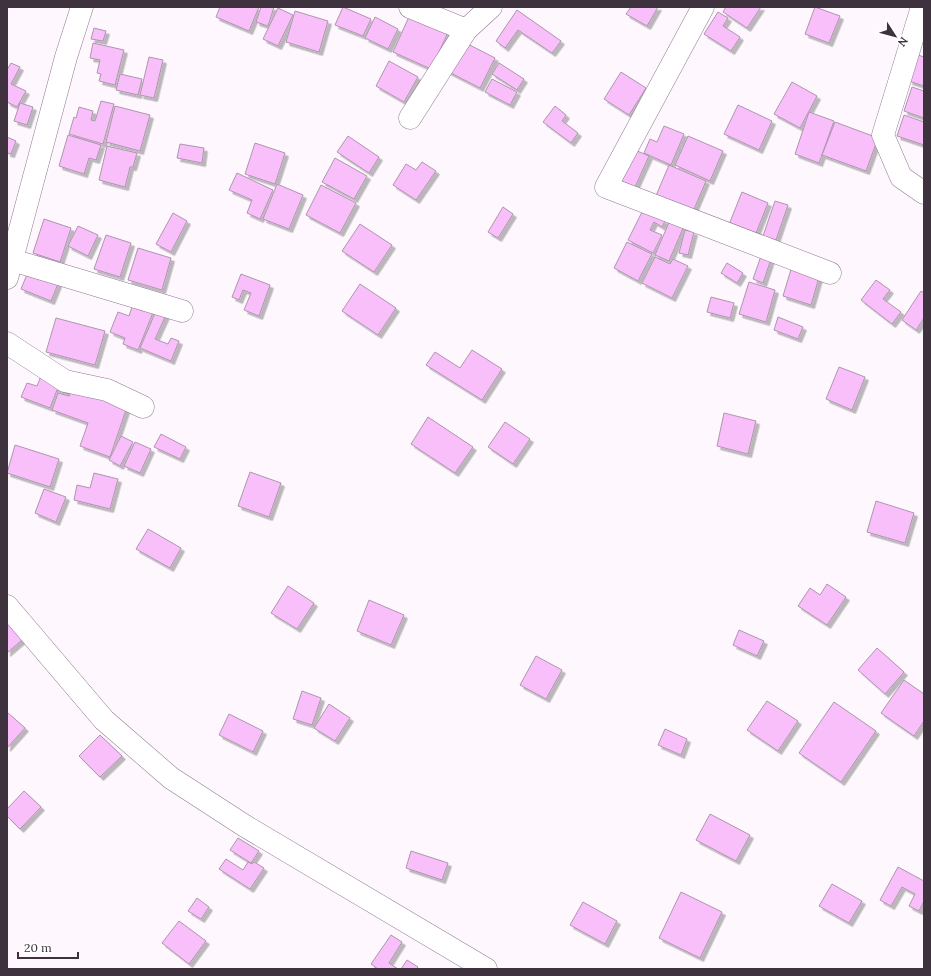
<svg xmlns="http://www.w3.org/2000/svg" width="931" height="976" font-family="Lora,serif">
<defs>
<filter id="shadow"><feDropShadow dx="3.5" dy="3.5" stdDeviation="0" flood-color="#0004"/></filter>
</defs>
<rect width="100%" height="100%" fill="#fef8fe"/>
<!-- building -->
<g fill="#f9bffa" stroke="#ae94ae" filter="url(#shadow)">
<polygon points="220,7 259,7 249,31 216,17"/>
<polygon points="261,7 274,7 268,26 256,22"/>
<polygon points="343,7 371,19 363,36 335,25"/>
<polygon points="631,7 658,7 647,26 626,14"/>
<polygon points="726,7 761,7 747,28 723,12"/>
<polygon points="815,7 840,16 829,43 805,34"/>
<polygon points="278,8 293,15 278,46 263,39"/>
<polygon points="413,8 451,26 431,69 393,52"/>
<polygon points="517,10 561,41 552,53 518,30 505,48 496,41"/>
<polygon points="295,11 328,21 319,52 286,42"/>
<polygon points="718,12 728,18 723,26 740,37 731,51 704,34"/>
<polygon points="375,17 398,29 388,49 365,38"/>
<polygon points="94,28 106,31 103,41 91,39"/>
<polygon points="462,41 495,58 480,88 447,71"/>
<polygon points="93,43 124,50 115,85 99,81 101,74 97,73 100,60 90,58"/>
<polygon points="918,55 924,57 924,86 909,81"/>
<polygon points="149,57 163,60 154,98 140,95"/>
<polygon points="389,61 418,77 404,102 376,86"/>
<polygon points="11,63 20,67 11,84 26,91 17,107 7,102 7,70"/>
<polygon points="499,63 524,79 517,90 492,74"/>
<polygon points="621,72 646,88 629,115 604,99"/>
<polygon points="120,74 142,79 138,95 116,90"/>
<polygon points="492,79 517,92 510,105 485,92"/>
<polygon points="792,82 817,96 800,128 774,114"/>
<polygon points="912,87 924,91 924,118 904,111"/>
<polygon points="101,101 114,104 103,144 69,134 74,117 76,118 79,107 93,111 91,120 95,121"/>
<polygon points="20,103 33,107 27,125 14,121"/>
<polygon points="738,105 772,121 759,150 724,134"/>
<polygon points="115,106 150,115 140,151 106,142"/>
<polygon points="555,106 566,115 562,121 578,133 571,143 543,122"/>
<polygon points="809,112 834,121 819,163 795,154"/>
<polygon points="904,115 924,122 924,145 897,136"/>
<polygon points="835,122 878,138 866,171 822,155"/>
<polygon points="664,126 684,134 671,165 644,153 650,139 657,142"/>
<polygon points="68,135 101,145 96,160 89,158 84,174 59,166"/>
<polygon points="348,136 379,157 369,173 337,152"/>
<polygon points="688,136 723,151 710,181 675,165"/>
<polygon points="7,137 16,141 11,154 7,153"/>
<polygon points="255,143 285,153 275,184 245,174"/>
<polygon points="180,144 204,148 202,163 177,158"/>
<polygon points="107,146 137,153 133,167 130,167 125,187 99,180"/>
<polygon points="635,150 649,156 635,187 621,181"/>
<polygon points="335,158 367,176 354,199 322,182"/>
<polygon points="422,162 436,171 416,200 393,185 406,164 416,170"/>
<polygon points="669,165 706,181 692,214 655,198"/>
<polygon points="237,173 273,190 260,219 247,213 252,200 229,190"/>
<polygon points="277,184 303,195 289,229 263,219"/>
<polygon points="321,185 356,203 340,233 306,215"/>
<polygon points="742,192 768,203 754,238 728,227"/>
<polygon points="775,201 788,205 776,240 763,236"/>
<polygon points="503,207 513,214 498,238 488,232"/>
<polygon points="643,210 665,221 662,227 654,222 650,230 662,235 653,253 628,240"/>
<polygon points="173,213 187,221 171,252 156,244"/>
<polygon points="44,219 71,228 60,262 33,253"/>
<polygon points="670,220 684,226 669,261 655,255"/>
<polygon points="360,224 392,245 374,272 342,251"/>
<polygon points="78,226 98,235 88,256 68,246"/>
<polygon points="685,230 694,232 688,255 679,253"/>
<polygon points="106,235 131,243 120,277 94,269"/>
<polygon points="627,242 652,254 638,281 614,268"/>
<polygon points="138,248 171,258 162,290 128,280"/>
<polygon points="761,256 771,259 763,283 753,279"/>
<polygon points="655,257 670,264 673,259 688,266 672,298 642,283"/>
<polygon points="727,263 743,273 737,283 721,273"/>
<polygon points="792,266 820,274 811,305 783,296"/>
<polygon points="30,267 60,279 51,301 21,289"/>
<polygon points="241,274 270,285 259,316 244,310 251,293 243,290 239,300 232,297"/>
<polygon points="876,280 890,290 883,299 901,312 892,324 861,300"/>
<polygon points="749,282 775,290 766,322 739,314"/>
<polygon points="360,284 396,308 378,335 342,311"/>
<polygon points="921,291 924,293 924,318 916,330 902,320"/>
<polygon points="711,297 734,303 730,318 707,312"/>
<polygon points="132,307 143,311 145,307 154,310 138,350 123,344 125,338 110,332 118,312 129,316"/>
<polygon points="156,311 166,315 155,339 168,344 171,338 179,341 171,361 140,348"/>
<polygon points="778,317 803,327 798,339 774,330"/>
<polygon points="56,318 105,331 95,365 46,352"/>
<polygon points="472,350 502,369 482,400 426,365 435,352 460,368"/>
<polygon points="839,367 865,377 852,410 826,399"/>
<polygon points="43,371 72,383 68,394 57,390 50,408 21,397 27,383 37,386"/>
<polygon points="74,383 128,404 110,457 80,446 88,423 52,410 58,393 69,396"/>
<polygon points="724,413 756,421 748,454 717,446"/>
<polygon points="428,417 473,447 455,473 411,444"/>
<polygon points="505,422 530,439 513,464 488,447"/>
<polygon points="161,434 186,447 180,459 154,447"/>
<polygon points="121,436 133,442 120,466 109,460"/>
<polygon points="135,442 151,449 140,473 124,466"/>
<polygon points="15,445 59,459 50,487 7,473"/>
<polygon points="250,472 281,483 269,517 238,506"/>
<polygon points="94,473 118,479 110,509 74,500 77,485 90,488"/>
<polygon points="44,489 66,497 56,522 35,513"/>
<polygon points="876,501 914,513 905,543 867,532"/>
<polygon points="148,529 181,548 170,568 136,549"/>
<polygon points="827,584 846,597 827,625 798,606 810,588 820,595"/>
<polygon points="288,586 314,603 297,629 271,613"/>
<polygon points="369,600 404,615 391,645 357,631"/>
<polygon points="7,608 29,634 7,653"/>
<polygon points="739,630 764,641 757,656 733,645"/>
<polygon points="877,648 904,672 885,694 858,670"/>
<polygon points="536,656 562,670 546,699 520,685"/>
<polygon points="904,680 924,694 924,721 914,736 881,713"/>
<polygon points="302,691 321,698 312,725 293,719"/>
<polygon points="767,701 798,721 778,751 747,730"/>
<polygon points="834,702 876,731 841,782 799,753"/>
<polygon points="329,704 350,718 335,741 314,728"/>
<polygon points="7,712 25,728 7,748"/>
<polygon points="229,714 263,731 253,752 219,735"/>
<polygon points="665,729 687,739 681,755 658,745"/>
<polygon points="100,735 122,756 100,777 79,756"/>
<polygon points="24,791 41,807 20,829 7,816 7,809"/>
<polygon points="710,814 750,835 736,861 696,840"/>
<polygon points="238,838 259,851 251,863 230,850"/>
<polygon points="411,851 448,863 442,880 406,868"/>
<polygon points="226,859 243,870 248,862 252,864 254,862 264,868 250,889 219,869"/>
<polygon points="898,867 924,881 924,901 919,911 909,906 915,894 902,887 891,906 880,900"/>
<polygon points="832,884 862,901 849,923 819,906"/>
<polygon points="681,892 722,912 700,958 659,938"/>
<polygon points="197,898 209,907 201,919 188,911"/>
<polygon points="583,902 617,921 605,944 570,925"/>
<polygon points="179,921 206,941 189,964 162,943"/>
<polygon points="391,935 402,942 389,963 398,969 378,969 371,964"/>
<polygon points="407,960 418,967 416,969 401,969"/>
</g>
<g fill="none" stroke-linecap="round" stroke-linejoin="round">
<!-- street casing -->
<g stroke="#927992" stroke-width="23">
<g id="street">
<polyline points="410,7 466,30"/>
<polyline points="703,7 606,187 830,273"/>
<polyline points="922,7 883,135 901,177 924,193"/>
<polyline points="410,118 466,30 491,7"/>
<polyline points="12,260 182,311"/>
<polyline points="7,278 66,57 82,7"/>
<polyline points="7,343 65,381 107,390 143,407"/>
<polyline points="7,606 104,720 171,778 245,826 486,969"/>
</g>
</g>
<!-- street -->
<use href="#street" stroke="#fff" stroke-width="22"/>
</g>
<!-- border -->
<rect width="931" height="976" fill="none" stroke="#3d323d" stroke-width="16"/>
<!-- north arrow -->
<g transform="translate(895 36) rotate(126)" stroke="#ffffff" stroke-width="3" paint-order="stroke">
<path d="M0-3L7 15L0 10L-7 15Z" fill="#3d323d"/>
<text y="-6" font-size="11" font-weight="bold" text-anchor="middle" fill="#3d323d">N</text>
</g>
<!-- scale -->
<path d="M18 952v6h60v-6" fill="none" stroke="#3d323d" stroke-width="2"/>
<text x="24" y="952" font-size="12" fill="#3d323d" stroke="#ffffff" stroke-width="3" paint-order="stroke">20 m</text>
</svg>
